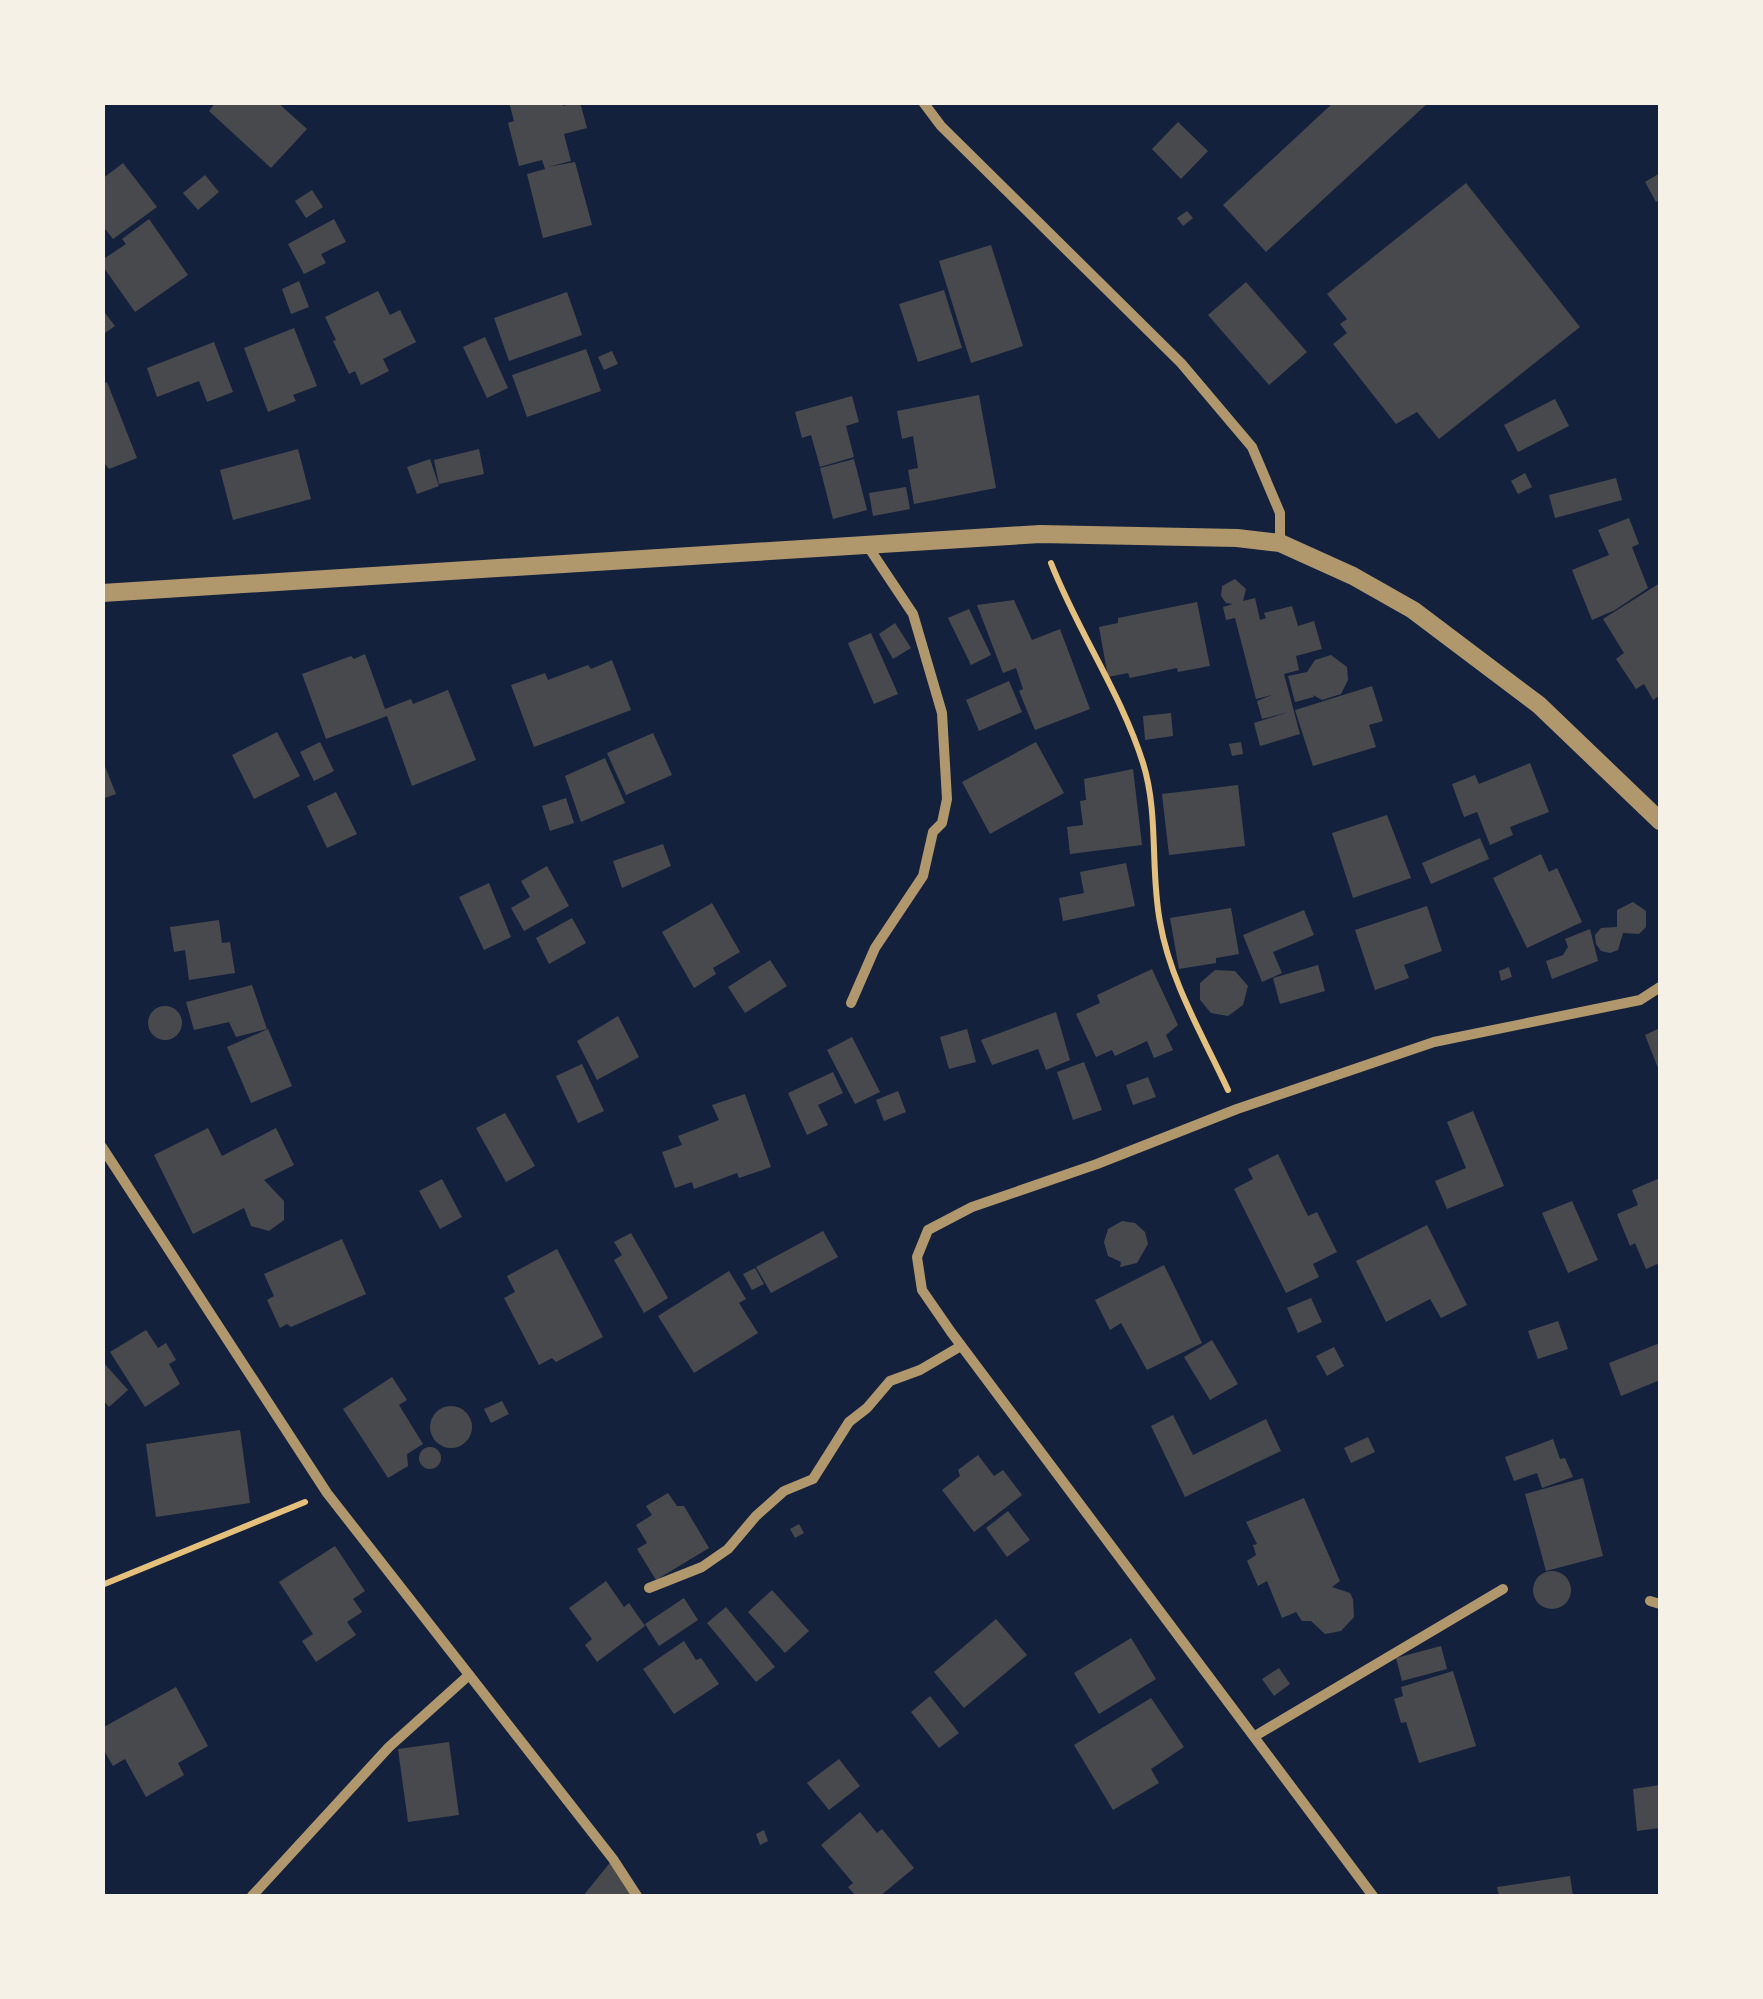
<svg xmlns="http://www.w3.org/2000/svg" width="1763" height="1999" font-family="'Space Grotesk',sans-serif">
<rect width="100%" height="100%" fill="#14213d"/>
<!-- building -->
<g fill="#48494c">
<polygon points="216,102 277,102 307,129 271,168 209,111"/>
<polygon points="509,102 563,102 563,106 580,102 587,128 564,134 571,161 548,167 575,162 592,225 543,238 527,174 545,169 542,160 519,166 508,123 514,121"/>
<polygon points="1334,102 1429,102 1266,252 1223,205"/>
<polygon points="1178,122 1208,151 1181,179 1152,149"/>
<polygon points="123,163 157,207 113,239 102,225 102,179"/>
<polygon points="1660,173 1660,200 1656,202 1645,182"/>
<polygon points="205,175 219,192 198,210 183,193"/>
<polygon points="1466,183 1580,327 1439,439 1417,412 1396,424 1333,344 1347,333 1340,324 1347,319 1327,294"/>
<polygon points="312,190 323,207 306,218 295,201"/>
<polygon points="1187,211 1193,218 1183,226 1177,218"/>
<polygon points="149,219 188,275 135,312 102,265 102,260 126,244 122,239"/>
<polygon points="334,219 346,242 321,254 326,263 304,274 288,244"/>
<polygon points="991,245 1023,346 971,363 939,261"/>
<polygon points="299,281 309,307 291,314 282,289"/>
<polygon points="1246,282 1307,352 1269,385 1208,315"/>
<polygon points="944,290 962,348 918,362 899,304"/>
<polygon points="378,291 390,315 400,310 416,342 383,359 389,371 361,385 355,371 349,374 333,341 336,340 325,317"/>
<polygon points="567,292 582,335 509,361 494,318"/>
<polygon points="102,309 115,326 102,335"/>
<polygon points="294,328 317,386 293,395 296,401 268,412 244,348"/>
<polygon points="485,337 508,388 487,398 463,347"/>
<polygon points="214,342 233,392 207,402 199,381 157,397 147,368"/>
<polygon points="586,349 601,391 527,417 512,375"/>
<polygon points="612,351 618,364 604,370 598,357"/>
<polygon points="107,382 137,458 109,469 102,460 102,384"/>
<polygon points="979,395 996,488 914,504 908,470 918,468 913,436 902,439 897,411"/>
<polygon points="852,396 859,422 846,426 854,457 820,467 811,435 802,438 795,412"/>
<polygon points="1555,399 1569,426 1518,452 1504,425"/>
<polygon points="298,449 311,499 233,520 220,470"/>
<polygon points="479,449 484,474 439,484 434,460"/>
<polygon points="430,459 439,486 417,494 407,467"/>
<polygon points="854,459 867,510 833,519 820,468"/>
<polygon points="1525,473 1532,487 1518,494 1511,481"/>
<polygon points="1616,478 1622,500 1555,518 1549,495"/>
<polygon points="906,487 910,509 873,516 869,493"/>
<polygon points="1629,518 1639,544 1632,547 1648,588 1615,610 1592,620 1572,570 1609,555 1598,530"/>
<polygon points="1235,579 1246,589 1243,601 1255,598 1260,620 1266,618 1264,613 1292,606 1298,626 1314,621 1322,649 1296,656 1299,670 1284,674 1300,734 1260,746 1254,723 1289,712 1262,719 1257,701 1272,695 1256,699 1235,618 1226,620 1223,607 1233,604 1226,603 1221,596 1222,586"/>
<polygon points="1660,583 1660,695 1653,700 1644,684 1636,689 1616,659 1624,653 1603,619"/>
<polygon points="1014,600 1032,640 1060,629 1090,709 1035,730 1019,691 1023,689 1016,668 1003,673 977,605"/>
<polygon points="1197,602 1210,666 1178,672 1177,668 1130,678 1128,673 1108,677 1099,627 1118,623 1118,618"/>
<polygon points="969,609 991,655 971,665 948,618"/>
<polygon points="895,623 911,648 893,659 879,634"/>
<polygon points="871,633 898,694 874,704 848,643"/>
<polygon points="365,654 385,709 411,699 413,704 448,690 476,760 412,786 387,716 326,739 302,674 351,656 354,659"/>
<polygon points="1331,655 1347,667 1348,680 1341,694 1322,700 1313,695 1314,697 1295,702 1288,676 1307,672 1315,660"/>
<polygon points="612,660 631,710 534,747 511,685 545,673 548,680 588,665 591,669"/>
<polygon points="1009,681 1022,712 979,731 966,700"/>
<polygon points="1372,686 1383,721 1369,725 1376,747 1313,766 1295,710"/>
<polygon points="1171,713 1173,736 1145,740 1143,716"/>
<polygon points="277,732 300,776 254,799 232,755"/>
<polygon points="653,733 672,775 626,795 607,753"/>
<polygon points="320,742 334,771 314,781 300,752"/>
<polygon points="1036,742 1064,793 990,834 962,782"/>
<polygon points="1241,742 1243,754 1232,756 1229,744"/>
<polygon points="605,758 625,803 581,822 565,776"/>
<polygon points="102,759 116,794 102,799"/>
<polygon points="1530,763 1549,812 1510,827 1513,835 1490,845 1477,812 1464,817 1452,784 1475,775 1479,784"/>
<polygon points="1133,769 1142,845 1070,854 1067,827 1083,825 1080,801 1086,800 1084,779"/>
<polygon points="1238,785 1245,846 1169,855 1162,794"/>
<polygon points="336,792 357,834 327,848 307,806"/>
<polygon points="566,798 574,823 550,831 542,806"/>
<polygon points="1387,815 1411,878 1353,898 1332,833"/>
<polygon points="1480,838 1489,859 1431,884 1422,863"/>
<polygon points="663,844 671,866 622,888 613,861"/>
<polygon points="1541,854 1549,872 1557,868 1582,922 1527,948 1493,878"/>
<polygon points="1126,863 1135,906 1063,921 1059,898 1084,893 1080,872"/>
<polygon points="547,866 569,906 524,931 511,908 530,897 521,881"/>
<polygon points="489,883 511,937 484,950 459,897"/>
<polygon points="1633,902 1646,911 1646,927 1639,934 1623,933 1618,950 1610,953 1601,951 1596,944 1595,935 1601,928 1617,927 1617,910"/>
<polygon points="712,903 740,952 713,968 716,974 694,988 662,932"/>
<polygon points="1427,906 1442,951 1404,965 1409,978 1375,990 1355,930"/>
<polygon points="1231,908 1239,954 1216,958 1216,963 1179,969 1170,918"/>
<polygon points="1304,910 1314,935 1273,952 1282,973 1262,982 1243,935"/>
<polygon points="572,918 586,943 549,964 536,938"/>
<polygon points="219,920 222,943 230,942 235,973 189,980 185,950 174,952 170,927"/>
<polygon points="1590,929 1598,961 1552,979 1546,961 1563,955 1568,947 1565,939"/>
<polygon points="770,960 787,986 745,1013 728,987"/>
<polygon points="1318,965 1325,991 1280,1004 1273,978"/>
<polygon points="1509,967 1512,977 1501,981 1499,971"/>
<polygon points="1152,969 1178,1025 1166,1035 1173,1050 1154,1058 1147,1041 1115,1056 1112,1050 1096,1057 1076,1014 1100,1003 1097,995"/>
<polygon points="1215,970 1235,971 1248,986 1243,1005 1228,1016 1211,1013 1200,1000 1200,983"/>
<polygon points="252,985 267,1029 236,1037 229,1022 194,1030 186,1002"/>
<circle cx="165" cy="1023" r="17"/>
<polygon points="1056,1012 1070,1060 1046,1070 1038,1049 992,1065 981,1040"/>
<polygon points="618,1016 639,1057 597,1080 577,1041"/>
<polygon points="1660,1028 1660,1073 1645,1035"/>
<polygon points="268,1029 292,1086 251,1103 227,1047"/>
<polygon points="967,1029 976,1062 949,1069 940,1037"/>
<polygon points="852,1037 880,1092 855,1104 827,1050"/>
<polygon points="1084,1062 1102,1110 1073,1120 1057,1072"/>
<polygon points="582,1064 604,1111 578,1123 556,1076"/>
<polygon points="833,1072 843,1093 818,1105 828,1125 807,1135 788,1093"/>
<polygon points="1148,1077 1156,1097 1133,1105 1126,1085"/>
<polygon points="898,1091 906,1112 884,1121 876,1100"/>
<polygon points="745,1094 771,1167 739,1178 737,1173 694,1189 692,1182 675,1188 662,1152 682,1145 678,1136 719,1120 712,1105"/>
<polygon points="1473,1111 1504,1186 1447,1209 1435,1181 1466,1168 1447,1122"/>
<polygon points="505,1113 535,1166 506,1182 476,1128"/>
<polygon points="208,1128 222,1156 276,1128 294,1165 264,1180 284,1201 284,1220 269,1231 251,1226 244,1208 193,1234 154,1155"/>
<polygon points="1278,1154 1308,1216 1317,1212 1337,1252 1313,1264 1319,1277 1286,1293 1234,1189 1253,1179 1248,1169"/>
<polygon points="1660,1178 1660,1263 1646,1269 1635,1243 1630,1246 1617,1214 1638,1205 1632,1190"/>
<polygon points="442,1179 462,1217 440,1229 419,1191"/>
<polygon points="1572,1201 1598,1260 1568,1273 1542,1213"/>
<polygon points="1122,1221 1135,1223 1145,1232 1148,1244 1137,1263 1120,1267 1121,1262 1108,1256 1104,1242 1108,1229"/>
<polygon points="1427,1225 1467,1305 1441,1318 1430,1299 1386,1322 1356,1261"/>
<polygon points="823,1231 838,1257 771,1293 756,1267"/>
<polygon points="631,1233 668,1298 644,1313 614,1260 622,1255 614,1242"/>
<polygon points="342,1239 366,1294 291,1327 287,1324 280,1328 267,1300 274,1296 264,1274"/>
<polygon points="557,1249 603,1337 556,1362 552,1358 539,1365 504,1298 515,1292 507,1276"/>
<polygon points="1164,1265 1202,1343 1147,1370 1121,1323 1110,1330 1095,1300"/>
<polygon points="755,1268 764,1284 752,1290 743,1274"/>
<polygon points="729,1271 746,1299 739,1303 758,1333 694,1373 658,1316"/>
<polygon points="1311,1298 1322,1322 1298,1333 1287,1308"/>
<polygon points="1558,1321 1568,1349 1538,1359 1528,1331"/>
<polygon points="146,1330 158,1348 166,1343 176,1360 169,1364 180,1384 145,1407 110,1352"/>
<polygon points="1212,1340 1238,1384 1210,1400 1184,1357"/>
<polygon points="1660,1343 1660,1380 1621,1396 1609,1363"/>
<polygon points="1334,1347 1344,1366 1327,1376 1316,1356"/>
<polygon points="102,1361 128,1390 109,1407 102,1399"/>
<polygon points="392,1377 407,1400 399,1405 423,1444 407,1454 408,1466 388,1478 343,1409"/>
<polygon points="502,1401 509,1414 491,1423 484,1409"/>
<circle cx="451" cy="1427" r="21"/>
<polygon points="1173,1415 1193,1455 1266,1419 1281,1451 1185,1497 1151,1426"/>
<polygon points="240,1430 250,1503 156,1517 146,1444"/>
<polygon points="1368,1437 1375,1452 1351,1463 1344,1448"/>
<polygon points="1553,1439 1560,1459 1565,1458 1573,1477 1542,1488 1537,1473 1514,1481 1505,1457"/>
<circle cx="430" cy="1458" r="11"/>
<polygon points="978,1455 994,1476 1003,1470 1022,1495 974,1532 942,1490 960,1476 958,1470"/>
<polygon points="1583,1478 1603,1556 1546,1571 1525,1494"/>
<polygon points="668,1493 677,1506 684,1506 709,1548 656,1580 637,1549 647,1543 636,1525 652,1515 646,1506"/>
<polygon points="1304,1498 1340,1581 1332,1587 1350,1593 1353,1599 1354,1617 1341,1631 1325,1634 1311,1621 1302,1621 1296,1612 1282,1618 1267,1581 1258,1586 1247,1561 1256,1555 1253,1545 1257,1544 1246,1522"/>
<polygon points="1008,1511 1030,1540 1007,1557 986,1528"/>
<polygon points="799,1524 804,1533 795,1538 790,1529"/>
<polygon points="335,1546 365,1591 353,1599 362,1612 347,1622 356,1635 316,1662 302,1641 313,1634 279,1582"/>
<circle cx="1552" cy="1590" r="19"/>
<polygon points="606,1581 624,1607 629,1603 645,1626 597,1662 585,1645 592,1639 569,1608"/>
<polygon points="772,1590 809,1631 785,1653 748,1612"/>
<polygon points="684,1598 698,1620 659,1646 645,1624"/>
<polygon points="726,1607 775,1667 756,1682 707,1623"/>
<polygon points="996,1619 1027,1655 964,1708 934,1672"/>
<polygon points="1131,1638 1156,1679 1099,1714 1074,1673"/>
<polygon points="684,1641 696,1660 701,1658 719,1684 674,1714 643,1669"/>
<polygon points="1441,1646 1447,1669 1402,1681 1396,1658"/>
<polygon points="1279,1668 1290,1684 1274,1696 1262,1679"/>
<polygon points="1453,1671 1476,1746 1419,1763 1406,1722 1401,1723 1394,1699 1403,1696 1401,1687"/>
<polygon points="176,1687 208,1746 178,1763 184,1775 146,1797 125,1759 113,1766 102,1747 102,1728"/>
<polygon points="930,1696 959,1733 939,1748 911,1712"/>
<polygon points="1151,1698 1184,1747 1151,1769 1159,1783 1113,1810 1074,1745"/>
<polygon points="449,1742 459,1815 408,1822 398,1749"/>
<polygon points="839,1759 860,1786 829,1810 807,1783"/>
<polygon points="1660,1785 1660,1828 1637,1831 1633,1789"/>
<polygon points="860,1812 877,1833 882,1829 914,1868 880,1896 856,1896 848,1887 853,1883 821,1845"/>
<polygon points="764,1830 768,1841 760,1845 756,1834"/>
<polygon points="613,1859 637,1896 583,1896"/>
<polygon points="1570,1876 1573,1896 1499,1896 1497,1887"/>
</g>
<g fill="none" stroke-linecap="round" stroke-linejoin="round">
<!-- path -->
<g stroke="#e5c07b" stroke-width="6">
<path d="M1051 563C1078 632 1121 693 1143 763 1159 814 1150 870 1160 922 1170 981 1203 1036 1228 1090"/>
<polyline points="102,1585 305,1502"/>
</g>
<!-- minor -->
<g stroke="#b1986c" stroke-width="10">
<polyline points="923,102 941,126 1181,363 1252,447 1280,513 1280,543"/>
<polyline points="851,1003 875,948 923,876 933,832 942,823 947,799 942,713 913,614 867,545"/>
<polyline points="102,1147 327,1493 613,1859 637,1896"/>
<polyline points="649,1588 702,1567 728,1549 756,1516 784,1491 813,1479 849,1422 867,1408 890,1381 920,1370 961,1346"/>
<polyline points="1650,1601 1660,1604"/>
<polyline points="1255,1736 1503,1589"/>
<polyline points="252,1896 389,1747 469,1675"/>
<polyline points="1373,1896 951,1332 922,1290 917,1257 928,1230 972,1207 1097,1164 1237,1109 1434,1042 1640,1000 1660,987"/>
</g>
<!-- tertiary -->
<polyline stroke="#b1986c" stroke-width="18" points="102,593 1040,534 1237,538 1280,543 1353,576 1413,610 1539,705 1660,821"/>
</g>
<!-- border -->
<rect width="1763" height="1999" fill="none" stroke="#f6f1e7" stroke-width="210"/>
</svg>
